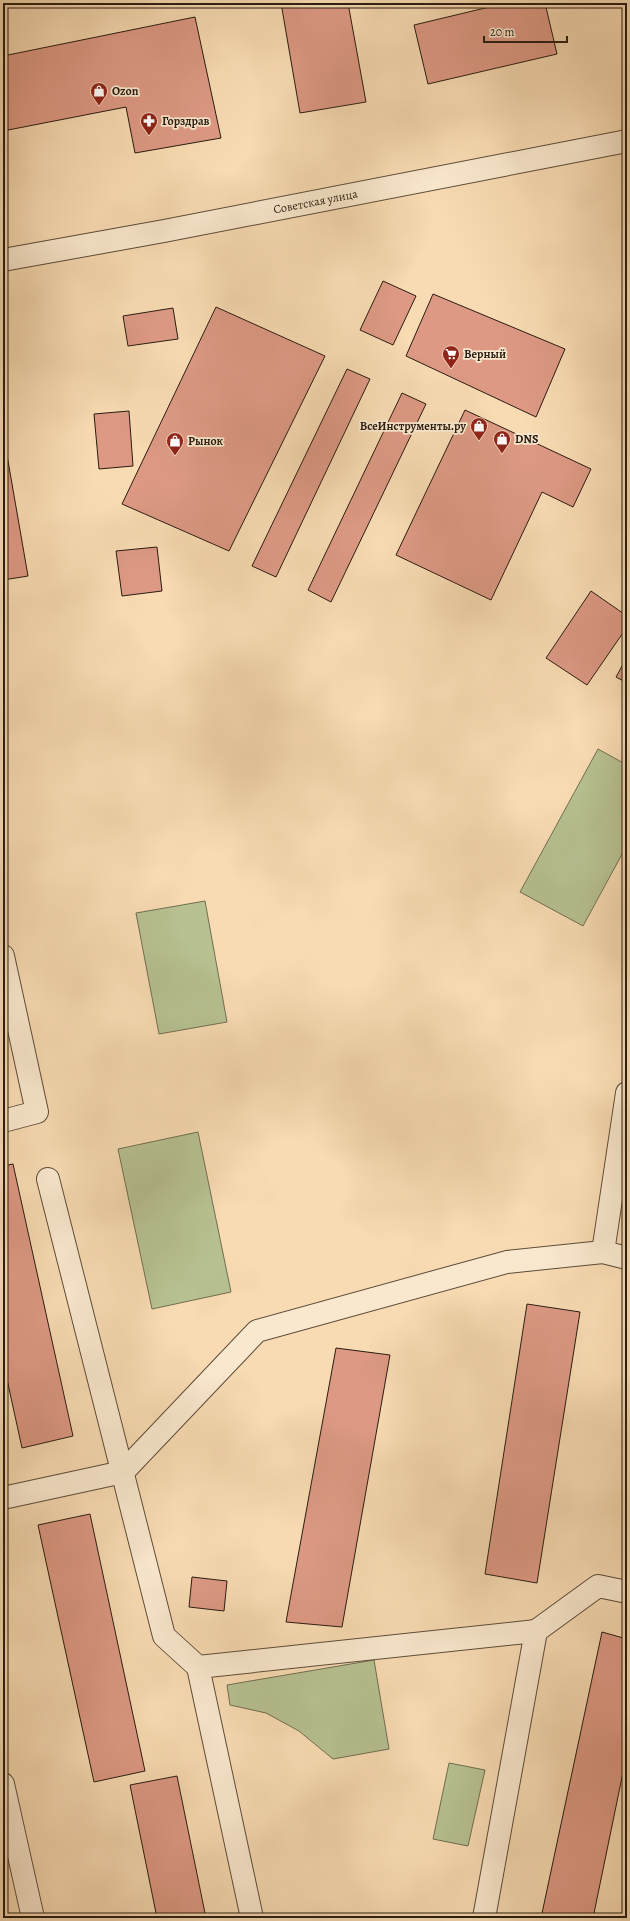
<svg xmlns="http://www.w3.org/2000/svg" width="630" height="1921" font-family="Alegreya,serif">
<rect width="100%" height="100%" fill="#f8dbb3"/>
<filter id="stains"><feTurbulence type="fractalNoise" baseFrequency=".005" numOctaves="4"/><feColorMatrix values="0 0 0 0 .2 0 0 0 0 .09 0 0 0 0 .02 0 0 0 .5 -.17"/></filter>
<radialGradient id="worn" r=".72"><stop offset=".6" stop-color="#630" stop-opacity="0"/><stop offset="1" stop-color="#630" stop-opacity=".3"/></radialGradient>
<!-- green -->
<g fill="#b7c191" stroke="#706e50">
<polygon points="598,749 627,765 627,845 583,926 520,892"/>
<polygon points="205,901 227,1022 159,1034 136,913"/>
<polygon points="198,1132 231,1292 152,1309 118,1149"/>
<polygon points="374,1660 389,1749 333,1759 299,1731 266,1713 230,1705 227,1685"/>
<polygon points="449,1763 485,1770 468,1846 433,1839"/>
</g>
<!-- building -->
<g fill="#dd9984" stroke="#291c10">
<polygon points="281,3 348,3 366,102 300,113"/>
<polygon points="506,3 545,3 557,54 428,84 414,25"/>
<polygon points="195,17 221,138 135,153 126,107 3,131 3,56"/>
<polygon points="383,281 416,296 393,345 360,330"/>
<polygon points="433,294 565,349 536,417 406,356"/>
<polygon points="216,307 325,356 229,551 122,504"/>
<polygon points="173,308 178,339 128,346 123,316"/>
<polygon points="347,369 370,379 276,577 252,566"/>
<polygon points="402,393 426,404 331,602 308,590"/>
<polygon points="465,410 591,469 573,507 542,492 491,600 396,555"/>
<polygon points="129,411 133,466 99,469 94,414"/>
<polygon points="3,432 28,576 3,580"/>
<polygon points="157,547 162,591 122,596 116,551"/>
<polygon points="591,591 627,616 627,627 587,685 546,658"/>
<polygon points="627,657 627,683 616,677"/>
<polygon points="13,1164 73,1436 22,1448 3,1361 3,1166"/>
<polygon points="527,1304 580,1312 537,1583 485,1574"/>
<polygon points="336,1348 390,1355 342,1627 286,1622"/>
<polygon points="90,1514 145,1771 94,1782 38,1525"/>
<polygon points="192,1577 227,1581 224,1611 189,1607"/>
<polygon points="602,1632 627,1639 627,1753 593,1918 541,1918"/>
<polygon points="177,1776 206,1918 157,1918 130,1785"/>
</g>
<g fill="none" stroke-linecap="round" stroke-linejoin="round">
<!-- minor casing -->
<g stroke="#5d4c39" stroke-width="24">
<g id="minor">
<path id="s1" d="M3 260 164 231 627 141"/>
<polyline points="3,956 37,1112 3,1121"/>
<polyline points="627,1093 603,1252 627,1258"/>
<polyline points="48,1179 164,1636 198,1667 252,1918"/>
<polyline points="3,1498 123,1472 257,1331 507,1262 603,1252"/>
<polyline points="198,1667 536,1631"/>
<polyline points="3,1784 33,1918"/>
<polyline points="484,1918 536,1631 598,1586 627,1592"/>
</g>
</g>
<!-- minor -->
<use href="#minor" stroke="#fae8ce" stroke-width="22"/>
</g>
<!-- icons -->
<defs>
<g id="shop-pin" transform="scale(0.9)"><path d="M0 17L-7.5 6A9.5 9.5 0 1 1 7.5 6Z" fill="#8f2418" stroke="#fae8ce"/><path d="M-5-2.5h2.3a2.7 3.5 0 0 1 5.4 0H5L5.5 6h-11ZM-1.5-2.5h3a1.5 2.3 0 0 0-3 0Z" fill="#fff"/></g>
<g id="pharmacy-pin" transform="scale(0.9)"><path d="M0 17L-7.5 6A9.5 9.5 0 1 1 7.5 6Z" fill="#8f2418" stroke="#fae8ce"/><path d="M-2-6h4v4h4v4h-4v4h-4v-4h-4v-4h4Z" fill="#fff"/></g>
<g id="supermarket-pin" transform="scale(0.9)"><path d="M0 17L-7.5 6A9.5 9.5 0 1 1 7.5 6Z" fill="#8f2418" stroke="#fae8ce"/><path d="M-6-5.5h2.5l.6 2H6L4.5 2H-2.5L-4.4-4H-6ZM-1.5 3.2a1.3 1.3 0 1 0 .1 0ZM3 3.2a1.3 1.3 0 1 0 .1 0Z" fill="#fff"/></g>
</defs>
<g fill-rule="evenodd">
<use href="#shop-pin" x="99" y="91"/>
<use href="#pharmacy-pin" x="149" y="121"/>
<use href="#supermarket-pin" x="451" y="354"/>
<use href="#shop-pin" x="479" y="426"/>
<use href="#shop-pin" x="502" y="439"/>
<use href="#shop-pin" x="175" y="441"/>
</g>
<g text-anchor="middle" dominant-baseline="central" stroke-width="3.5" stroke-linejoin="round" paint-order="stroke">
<!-- poi labels -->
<g font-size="12" font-weight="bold" fill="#291c10" stroke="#fae8ce" text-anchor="start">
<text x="112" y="91">Ozon</text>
<text x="162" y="121">Горздрав</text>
<text x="464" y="354">Верный</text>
<text x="466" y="426" text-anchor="end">ВсеИнструменты.ру</text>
<text x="515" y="439">DNS</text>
<text x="188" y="441">Рынок</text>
</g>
<!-- street labels -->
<g font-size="12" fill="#291c10" stroke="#fae8ce">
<text stroke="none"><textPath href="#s1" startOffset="318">Советская улица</textPath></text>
</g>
</g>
<!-- margin -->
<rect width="630" height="1921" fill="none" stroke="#f8dbb3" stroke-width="16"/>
<rect x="4" y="4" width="622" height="1913" fill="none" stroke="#291c10" stroke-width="2"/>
<rect x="8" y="8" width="614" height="1905" fill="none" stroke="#291c10"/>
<!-- scale -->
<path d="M484 36v6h83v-6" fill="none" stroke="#291c10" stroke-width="2"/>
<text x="490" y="36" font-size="12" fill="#291c10" stroke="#fae8ce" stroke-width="3" paint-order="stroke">20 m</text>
<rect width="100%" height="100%" filter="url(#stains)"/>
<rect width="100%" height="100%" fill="url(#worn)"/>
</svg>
